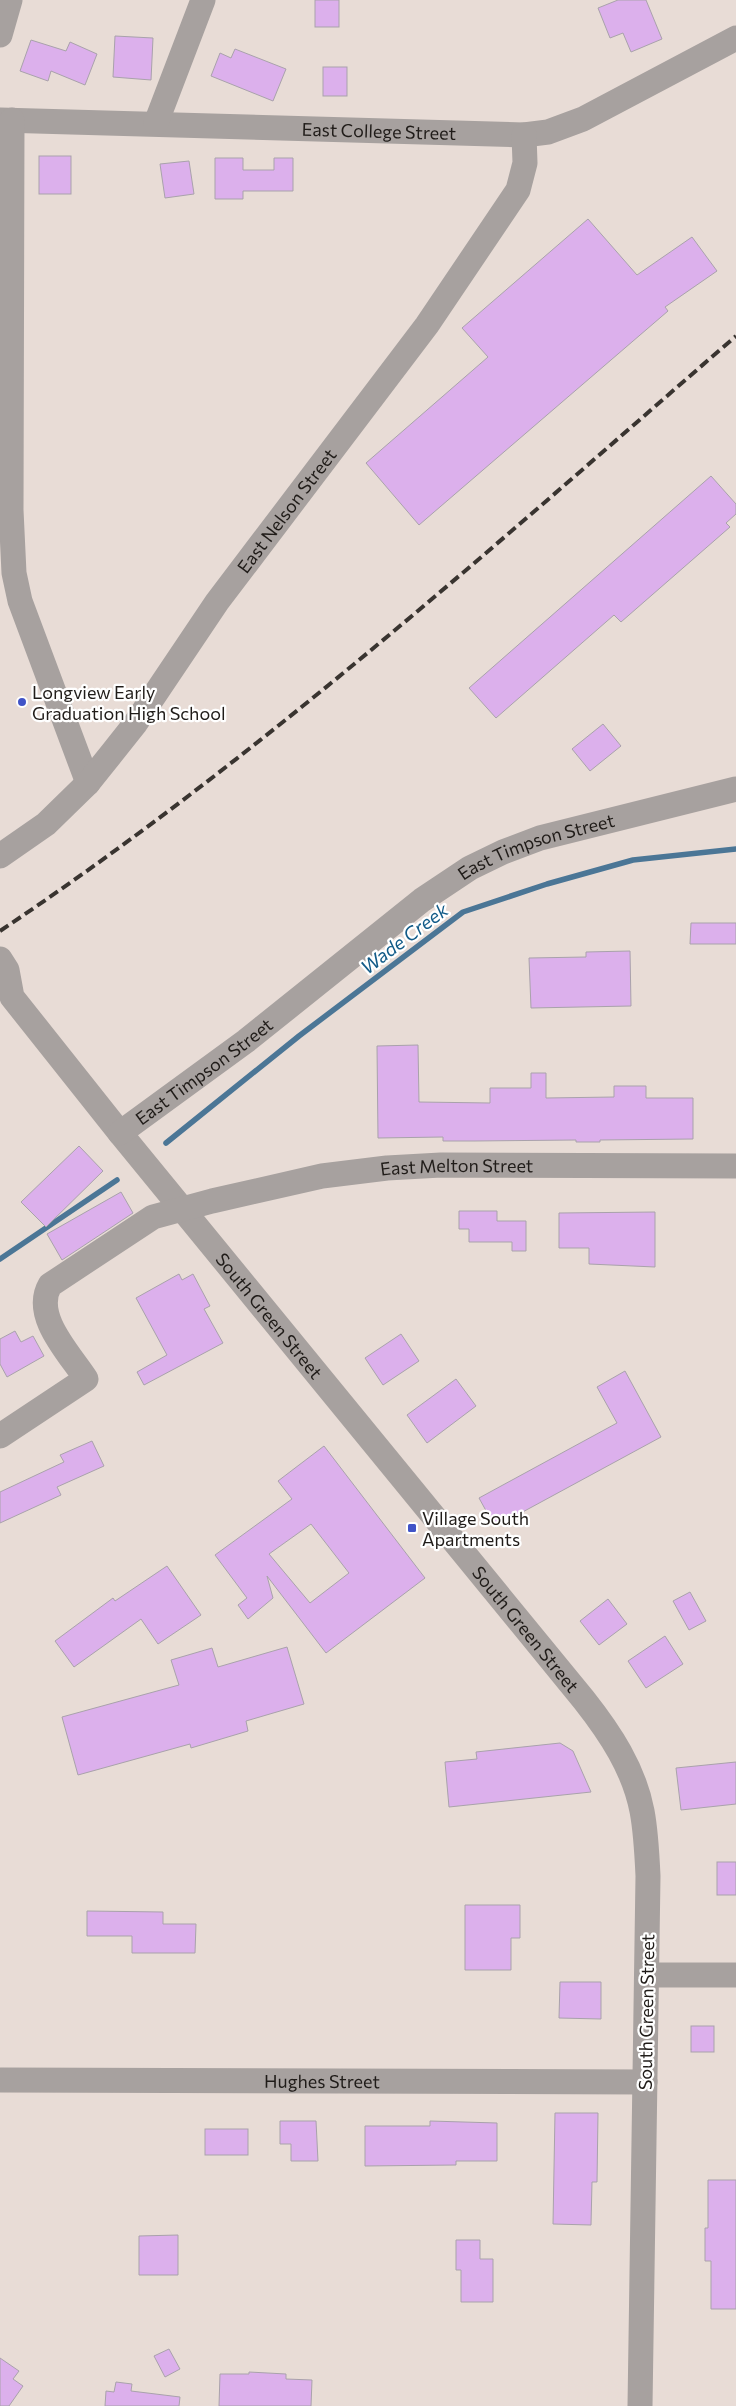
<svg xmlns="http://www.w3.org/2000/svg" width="736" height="2406" font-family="Commissioner,sans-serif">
<rect width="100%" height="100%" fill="#e8dcd6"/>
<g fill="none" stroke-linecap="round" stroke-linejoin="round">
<!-- stream -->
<g stroke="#4b7696" stroke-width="5.5">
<polyline points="166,1143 299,1036 463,912 547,884 633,860 736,849"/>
<polyline points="0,1259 117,1180"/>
</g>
</g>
<!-- building -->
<g fill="#dcb0ec" stroke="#a9a2ab" fill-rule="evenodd">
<rect x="315" y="0" width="24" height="27"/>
<polygon points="618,0 646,0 662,39 631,52 623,33 610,38 598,8"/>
<polygon points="115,36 153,38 151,80 113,77"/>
<polygon points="31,40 66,51 70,42 97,54 85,85 51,71 48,81 20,71"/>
<polygon points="235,49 286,69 273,101 211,76 220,53 231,58"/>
<rect x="323" y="67" width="24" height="29"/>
<rect x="39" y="156" width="32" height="38"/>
<polygon points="215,158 243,158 243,170 274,170 274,158 293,158 293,191 243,191 243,199 215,199"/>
<polygon points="189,161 194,194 165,198 160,164"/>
<polygon points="588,219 637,275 692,237 717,271 665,307 668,311 419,525 366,463 488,357 462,328"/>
<polygon points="711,476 736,504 736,514 726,523 730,527 621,622 614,615 496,718 469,688"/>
<polygon points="603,724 621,746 590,771 572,749"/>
<polygon points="691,923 736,923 736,944 690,944"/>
<polygon points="630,951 631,1006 531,1008 529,958 586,957 586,952"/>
<polygon points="418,1045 419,1102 490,1103 490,1088 531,1088 531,1073 546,1073 546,1098 614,1097 614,1086 646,1086 646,1098 693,1098 693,1139 600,1140 600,1142 576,1142 576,1140 474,1141 443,1141 443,1137 378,1138 377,1046"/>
<polygon points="79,1146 103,1171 46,1227 21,1202"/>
<polygon points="121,1192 133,1213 62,1260 47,1234"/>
<polygon points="459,1211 497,1211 497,1221 526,1221 526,1251 512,1251 512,1242 469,1242 469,1229 459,1229"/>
<polygon points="655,1212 655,1267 589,1264 589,1248 559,1248 559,1213"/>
<polygon points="179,1274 182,1280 193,1274 210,1306 204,1309 223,1343 144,1385 137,1372 167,1355 136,1298"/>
<polygon points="15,1331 21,1342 33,1336 44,1356 7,1377 0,1364 0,1339"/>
<polygon points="401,1334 419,1361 383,1385 365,1358"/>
<polygon points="625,1371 661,1437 495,1527 479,1498 617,1423 597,1387"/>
<polygon points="456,1379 476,1406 427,1443 407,1415"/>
<polygon points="92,1441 104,1466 57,1487 61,1495 0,1523 0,1492 64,1462 60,1455"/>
<path d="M324 1446 425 1578 326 1653 267 1576 273 1598 248 1619 238 1605 247 1598 215 1555 292 1499 278 1481ZM311 1524 349 1573 310 1603 269 1554Z"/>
<polygon points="167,1566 201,1615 158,1644 141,1619 74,1667 55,1641 113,1598 115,1601"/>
<polygon points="690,1592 706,1621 689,1630 673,1601"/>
<polygon points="608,1599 627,1624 599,1645 580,1621"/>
<polygon points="665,1636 683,1664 646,1688 628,1661"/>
<polygon points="287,1647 304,1704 246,1721 248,1731 191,1748 190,1744 78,1775 62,1717 179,1685 171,1660 212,1648 218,1667"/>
<polygon points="560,1743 573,1751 591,1792 449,1807 445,1762 477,1759 476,1752"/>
<polygon points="736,1762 736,1804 681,1810 676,1768"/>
<rect x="717" y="1862" width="19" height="33"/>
<polygon points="465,1905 520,1905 520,1938 511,1938 511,1970 465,1970"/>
<polygon points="87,1911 163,1912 163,1924 196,1924 195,1953 132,1953 132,1936 87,1936"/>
<polygon points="560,1982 601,1982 601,2019 559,2018"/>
<rect x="691" y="2026" width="23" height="26"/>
<polygon points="555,2113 598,2113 597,2182 592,2182 591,2225 553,2224"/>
<polygon points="280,2121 316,2121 318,2161 291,2161 291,2144 280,2144"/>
<polygon points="430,2121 497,2123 497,2161 456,2161 456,2165 365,2166 365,2126 430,2126"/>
<rect x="205" y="2129" width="43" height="26"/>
<polygon points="708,2180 736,2180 736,2309 711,2309 711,2261 705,2261 705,2228 708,2228"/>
<polygon points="178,2235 178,2275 139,2275 139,2236"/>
<polygon points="456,2240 480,2240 480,2259 493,2259 493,2302 461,2302 461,2270 456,2270"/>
<polygon points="169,2349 180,2369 165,2377 154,2356"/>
<polygon points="0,2358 19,2371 13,2379 23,2386 9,2406 0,2406"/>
<polygon points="249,2372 286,2374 286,2379 312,2380 311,2406 219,2406 220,2374 249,2374"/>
<polygon points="116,2382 132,2384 131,2391 180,2397 179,2406 105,2406 106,2391 114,2392"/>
</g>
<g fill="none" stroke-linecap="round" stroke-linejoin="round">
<!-- minor -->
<g stroke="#a7a19f" stroke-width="25">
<polyline points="0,35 10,0"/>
<path id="s1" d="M0 120 524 135 548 132 583 119 736 38"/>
<polyline points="12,120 11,510 14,573 20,601 88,783"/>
<polyline points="156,123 203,0"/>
<path id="s2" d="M0 856 46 824 88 783 112 753 135 724 217 602 427 325 518 190 525 163 524 135"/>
<path id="s3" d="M0 959 7 970 12 997 120 1133 584 1700C610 1733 634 1769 642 1811 646 1832 647 1854 648 1876L640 2406"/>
<path id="s4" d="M120 1133 246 1041 422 900 470 868 503 852 540 838 736 789"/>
<path id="s5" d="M0 1436 86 1379C70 1354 32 1316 50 1285L153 1217 212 1201 322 1176 387 1168 441 1165 736 1166"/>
<polyline points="647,1975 736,1975"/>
<path id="s6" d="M0 2080 645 2082"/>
</g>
<!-- rail -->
<path stroke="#393430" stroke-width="4" stroke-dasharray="10 5" stroke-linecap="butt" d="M0 931C263 755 497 543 736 336"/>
</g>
<!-- markers -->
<g fill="#4053c7" stroke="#fff" stroke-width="2">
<circle cx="22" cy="702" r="5"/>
<rect x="407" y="1523" width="10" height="10" rx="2.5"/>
</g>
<g text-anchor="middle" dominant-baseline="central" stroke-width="4.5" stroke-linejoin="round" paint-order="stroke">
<!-- street labels -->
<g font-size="18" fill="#201c19" stroke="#fff">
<text stroke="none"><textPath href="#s1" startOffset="379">East College Street</textPath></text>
<text stroke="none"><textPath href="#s2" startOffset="452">East Nelson Street</textPath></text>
<text stroke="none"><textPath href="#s4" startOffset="509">East Timpson Street</textPath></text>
<text stroke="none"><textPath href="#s4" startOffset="104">East Timpson Street</textPath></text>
<text stroke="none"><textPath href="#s5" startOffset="642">East Melton Street</textPath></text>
<text stroke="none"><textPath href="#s3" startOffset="450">South Green Street</textPath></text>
<text stroke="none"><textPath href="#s3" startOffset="855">South Green Street</textPath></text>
<text transform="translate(646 2012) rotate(-89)">South Green Street</text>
<text stroke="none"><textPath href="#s6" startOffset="322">Hughes Street</textPath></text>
</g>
<!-- poi labels -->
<g font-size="18" fill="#201c19" stroke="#fff" text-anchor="start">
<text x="32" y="692">Longview Early<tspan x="32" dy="21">Graduation High School</tspan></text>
<text x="422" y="1518">Village South<tspan x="422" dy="21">Apartments</tspan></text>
</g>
<!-- water labels -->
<g font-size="19" font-style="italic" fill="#125b88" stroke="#fff">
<text transform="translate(404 938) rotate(-37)">Wade Creek</text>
</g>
</g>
</svg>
